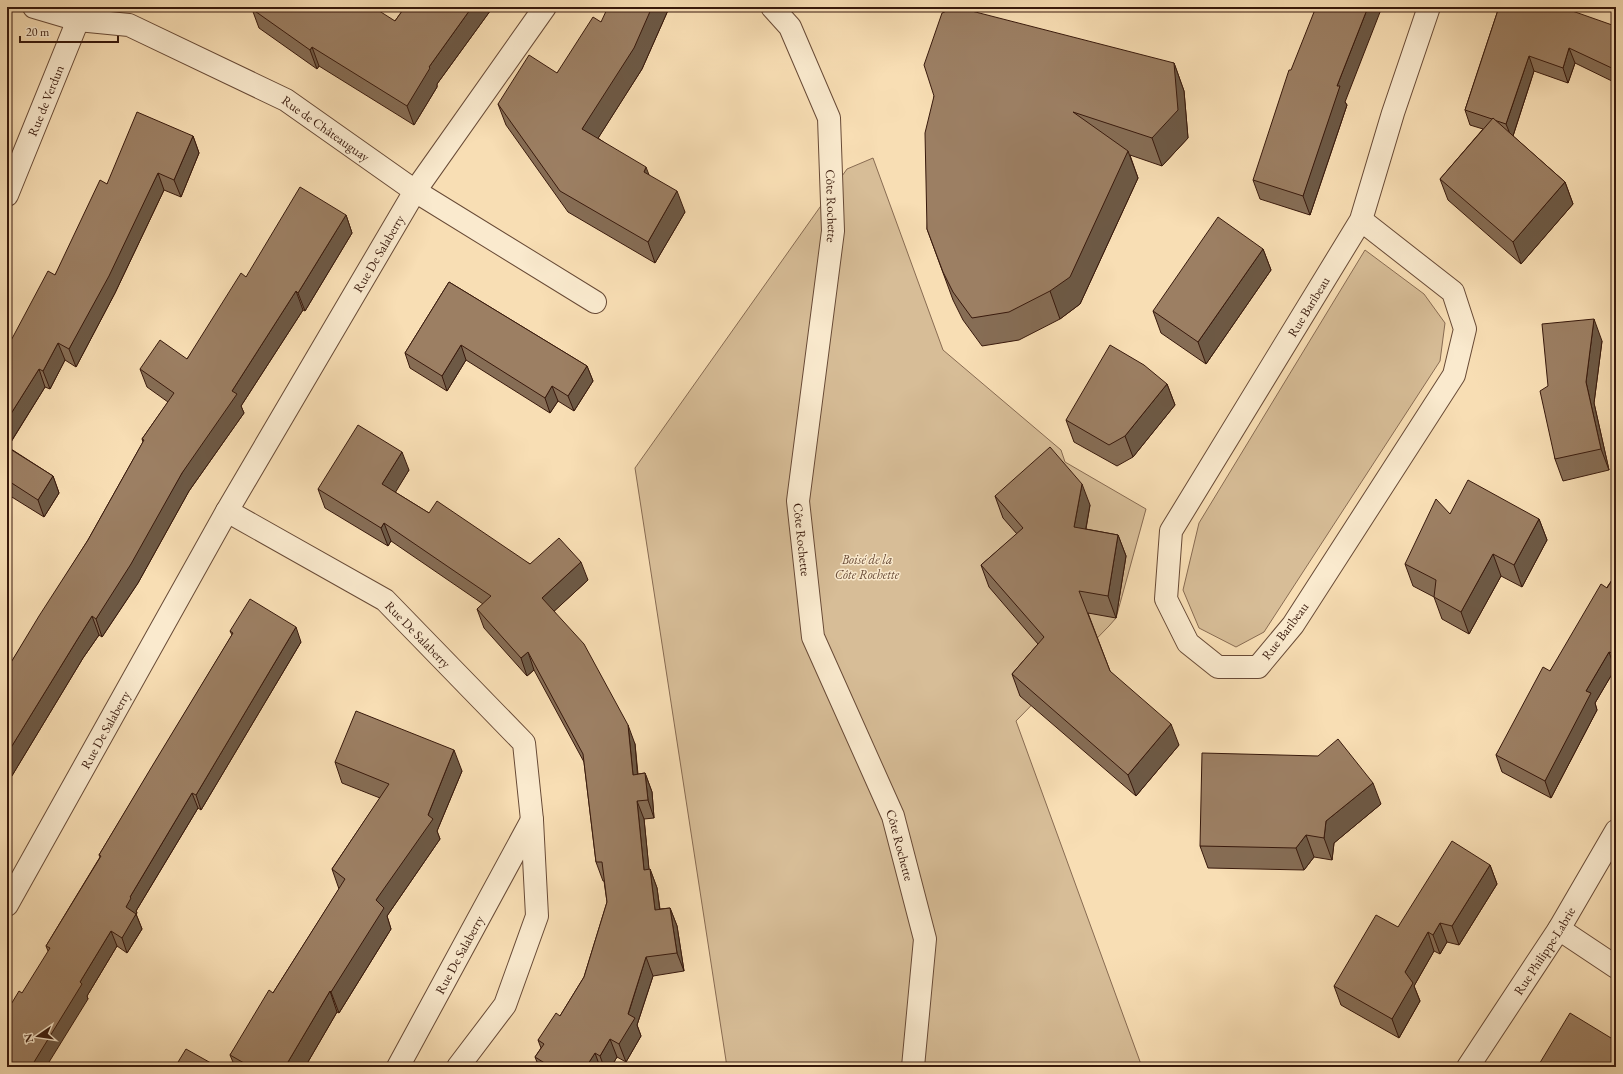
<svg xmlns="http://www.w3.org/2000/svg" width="1623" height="1074" font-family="'EB Garamond',serif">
<rect width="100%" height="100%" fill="#f8deb4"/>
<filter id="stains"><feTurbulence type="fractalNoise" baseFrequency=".005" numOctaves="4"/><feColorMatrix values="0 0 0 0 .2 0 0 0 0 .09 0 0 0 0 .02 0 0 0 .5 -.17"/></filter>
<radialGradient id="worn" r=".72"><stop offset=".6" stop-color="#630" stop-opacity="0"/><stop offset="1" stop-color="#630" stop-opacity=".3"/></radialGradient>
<!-- green -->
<g fill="#d7bd97" stroke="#886b52">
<polygon points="873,158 943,350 1061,450 1065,462 1146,509 1116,618 1109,626 1016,721 1142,1067 727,1067 635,468 847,169"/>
<polygon points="1365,250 1424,294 1445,323 1440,361 1264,632 1236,647 1199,628 1183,590 1199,523"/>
</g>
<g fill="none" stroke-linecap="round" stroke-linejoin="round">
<!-- minor casing -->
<g stroke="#684a36" stroke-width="24">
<g id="minor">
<path id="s1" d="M34 7 78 20 129 25 286 100 415 191 595 302"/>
<path id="s2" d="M772 7 790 27 829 118 833 231 798 501 813 637 893 816 925 939 913 1067"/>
<path id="s3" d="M7 195 78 20 85 8"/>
<path id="s4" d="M1361 220 1453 292 1465 329 1454 375 1293 625 1258 667H1218L1188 643 1166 599 1171 531 1361 220 1393 113 1429 7"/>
<path id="s5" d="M227 511 385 600 524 743 532 820 537 916 505 1005 458 1067"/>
<path id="s6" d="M7 905 227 511 415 191 545 7"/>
<polyline points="1559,929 1616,967"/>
<path id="s7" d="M398 1067 532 820"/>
<path id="s8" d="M1468 1067 1559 929 1616 831"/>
</g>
</g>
<!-- minor -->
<use href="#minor" stroke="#faeace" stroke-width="22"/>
</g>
<!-- wall -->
<g fill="#866d55" stroke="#38190c">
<polygon points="405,7 493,7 437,84 437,87 414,125 319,66 317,69 259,28 252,9 395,21"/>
<polygon points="1499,7 1615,26 1616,25 1616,83 1575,63 1568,83 1534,71 1513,136 1565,182 1573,204 1521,264 1448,200 1440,179 1483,129 1470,125 1465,110"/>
<polygon points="669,8 642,69 598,138 649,175 685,212 655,263 568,212 506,125 498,104 557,73 601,22"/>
<polygon points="1174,63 1184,91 1188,138 1162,166 1130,155 1138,178 1080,304 1060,319 1019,340 982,346 963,320 953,300 927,229 934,96"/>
<polygon points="1345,102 1347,105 1310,215 1260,199 1253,180"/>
<polygon points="193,136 199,153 181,197 164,190 115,293 76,367 65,360 50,389 45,387 8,447 53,476 59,493 44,517 7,494 7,348 55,275 107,184"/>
<polygon points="346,215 352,233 305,311 303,310 241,406 244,413 189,491 138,583 102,637 99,635 83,658 7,784 7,669 88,540 143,442 142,439 168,402 147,387 140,369 187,359 246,277"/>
<polygon points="1263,249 1271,270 1206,364 1161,333 1153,311"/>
<polygon points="449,282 587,366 593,381 574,411 558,401 550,413 466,360 447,391 410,368 405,353"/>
<polygon points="1602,341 1594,403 1609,470 1563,481 1555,459 1548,386"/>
<polygon points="1167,384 1175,405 1133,457 1117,466 1074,442 1066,420"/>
<polygon points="409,470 395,492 429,513 530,564 588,580 554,611 635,744 638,774 645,773 652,792 654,818 644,819 649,870 650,869 657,888 660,909 670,908 677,926 684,971 653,976 637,1025 641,1036 626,1062 617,1057 611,1067 539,1067 535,1057 541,1048 538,1040 560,1016 584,977 607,902 604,881 603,881 596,862 584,762 534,670 527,676 484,628 477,609 483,604 391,541 388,546 325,508 318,489"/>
<polygon points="995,496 1090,505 1086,529 1118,535 1126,556 1116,618 1088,613 1110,671 1179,745 1136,796 1020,696 1012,674 1038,644 989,587 981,565 1017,534 1003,518"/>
<polygon points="1450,514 1539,519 1547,540 1522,587 1501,576 1469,634 1442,619 1434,597 1413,586 1405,564"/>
<polygon points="1616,574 1616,669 1615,669 1595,703 1597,710 1551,798 1502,772 1496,755 1550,671"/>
<polygon points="230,631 301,642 201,810 198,808 136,911 137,913 136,914 142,929 127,953 117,946 87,996 88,999 48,951 46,946 100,857 99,855 232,635"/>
<polygon points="335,762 462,771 437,831 440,839 387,916 391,929 339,1013 337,1012 305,1067 235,1067 230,1055 273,993 339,889 332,869 380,798 342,783"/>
<polygon points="1381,804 1334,843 1332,860 1314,857 1304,870 1208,868 1200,846"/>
<polygon points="1490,865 1497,884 1459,945 1447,942 1440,954 1434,951 1414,986 1420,1001 1399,1038 1341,1005 1334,986 1398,927"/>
</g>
<!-- shaded-wall -->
<g fill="#6d5945" stroke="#38190c">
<polygon points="472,7 493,7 437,84 437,87 414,125 407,106 429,67"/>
<polygon points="652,7 668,7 669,8 642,69 590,151 582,129"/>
<polygon points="1368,7 1382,7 1345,102 1347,105 1310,215 1303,196 1337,86"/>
<polygon points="312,47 319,66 317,69 310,50"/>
<polygon points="1569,48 1575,63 1568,83 1563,68"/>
<polygon points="1529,56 1534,71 1512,139 1506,124"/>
<polygon points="1174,63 1184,91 1188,138 1162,166 1152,138"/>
<polygon points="193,136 199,153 181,197 174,180"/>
<polygon points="1128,151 1138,178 1080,304 1060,319 1050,291"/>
<polygon points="646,167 654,188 644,172"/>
<polygon points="158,173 164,190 115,293 76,367 69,349"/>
<polygon points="1565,182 1573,204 1521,264 1513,242"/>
<polygon points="677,191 685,212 655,263 648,242"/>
<polygon points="346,215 352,233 305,311 298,293"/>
<polygon points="1263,249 1271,270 1206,364 1198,342"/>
<polygon points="296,291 303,310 241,406 244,413 189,491 138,583 102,637 96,619 182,473 232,391"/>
<polygon points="1594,319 1602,341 1594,403 1609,470 1601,449 1586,382"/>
<polygon points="58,343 65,360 50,389 43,371"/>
<polygon points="461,345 466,360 447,391 442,376"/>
<polygon points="587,366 593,381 574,411 568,396"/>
<polygon points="39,369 45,387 7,448 7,420"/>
<polygon points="1167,384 1175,405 1133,457 1125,436"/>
<polygon points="552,386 558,401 550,413 545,398"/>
<polygon points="402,452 409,470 389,503 382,484"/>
<polygon points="53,476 59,493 44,517 38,500"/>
<polygon points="1082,484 1090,505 1082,549 1074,527"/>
<polygon points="1539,519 1547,540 1522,587 1514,565"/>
<polygon points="384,523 391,541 388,546 381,528"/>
<polygon points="1118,535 1126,556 1116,618 1108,596"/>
<polygon points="1493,554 1501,576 1469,634 1461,612"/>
<polygon points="581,562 588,580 549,616 542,598"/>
<polygon points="92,616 99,635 83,658 7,784 7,754 77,640"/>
<polygon points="296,627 301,642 201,810 196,795"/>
<polygon points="528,652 534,670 527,676 521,658"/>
<polygon points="1609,652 1615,669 1595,703 1597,710 1551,798 1545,781 1586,691"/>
<polygon points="1171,724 1179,745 1136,796 1128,775"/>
<polygon points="628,725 635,744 639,793 633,775"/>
<polygon points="454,750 462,771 437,831 440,839 387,916 391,929 339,1013 331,992 376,900 428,815"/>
<polygon points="645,773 652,792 654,818 648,800"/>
<polygon points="1373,783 1381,804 1334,843 1332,860 1324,838 1326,821"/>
<polygon points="192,793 198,808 136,911 137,913 135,916 136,914 142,929 127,953 122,938 126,907 130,897"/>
<polygon points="637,801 644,819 651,889 644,870"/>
<polygon points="1306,835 1314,857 1304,870 1296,848"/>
<polygon points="1490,865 1497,884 1459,945 1452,926"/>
<polygon points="650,869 657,888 662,928 655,910"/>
<polygon points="670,908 677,926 684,971 677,953"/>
<polygon points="1440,923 1447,942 1440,954 1433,935"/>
<polygon points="111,931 117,946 87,996 88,999 46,1067 31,1067 80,982"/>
<polygon points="1428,932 1434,951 1414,986 1420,1001 1399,1038 1392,1019 1405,972"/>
<polygon points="646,957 653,976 637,1025 641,1036 626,1062 619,1044"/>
<polygon points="330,991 337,1012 305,1067 285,1067"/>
<polygon points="610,1039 617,1057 611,1067 604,1067 600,1056"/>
<polygon points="595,1053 600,1067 586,1067"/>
</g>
<!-- building -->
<g fill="#9c7f63" stroke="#38190c">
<polygon points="254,7 373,7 395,21 405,7 472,7 429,67 430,68 407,106 312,47 310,50 252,9"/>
<polygon points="608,7 652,7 634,48 582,129 646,167 644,172 677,191 648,242 560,191 498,104 529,55 557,73 593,17 601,22"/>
<polygon points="956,7 1174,63 1178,110 1152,138 1073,112 1128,151 1070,277 1050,291 1009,312 972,318 953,292 943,272 927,229 925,133 934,96 924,65 942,13"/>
<polygon points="1316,7 1368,7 1337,86 1340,86 1303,196 1253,180 1289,70 1291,70"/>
<polygon points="1499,7 1561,7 1615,26 1616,25 1616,70 1569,48 1563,68 1529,56 1506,124 1494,120 1493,118 1492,119 1465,110"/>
<polygon points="137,112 193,136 174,180 158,173 109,276 69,349 58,343 43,371 39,369 7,420 7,348 48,271 55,275 100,180 107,184"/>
<polygon points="1493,118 1565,182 1513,242 1440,179"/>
<polygon points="300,187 346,215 298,293 296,291 232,391 237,394 182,473 131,564 96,619 92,616 77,640 7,754 7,669 39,616 88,540 144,440 142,439 174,393 140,369 160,340 187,359 241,273 246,277"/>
<polygon points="1218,217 1263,249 1198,342 1153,311"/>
<polygon points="449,282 587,366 568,396 552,386 545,398 461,345 442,376 405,353"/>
<polygon points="1594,319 1586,382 1601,449 1555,459 1540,391 1548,386 1542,324"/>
<polygon points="1110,345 1144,365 1167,384 1125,436 1109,445 1066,420"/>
<polygon points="358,425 402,452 382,484 429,513 437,501 530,564 559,538 581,562 542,598 584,644 628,725 633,775 645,773 648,800 637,801 644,870 650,869 655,910 670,908 677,953 646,957 628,1014 635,1018 619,1044 610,1039 600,1056 595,1053 586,1067 551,1067 535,1057 544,1044 538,1040 556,1013 560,1016 584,977 607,902 602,862 596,862 583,754 528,652 521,658 477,609 491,596 384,523 381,528 318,489"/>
<polygon points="7,447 53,476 38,500 7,480"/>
<polygon points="1050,447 1082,484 1074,527 1118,535 1108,596 1079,591 1110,671 1171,724 1128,775 1012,674 1044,637 981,565 1023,528 995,496"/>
<polygon points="1468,480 1539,519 1514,565 1493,554 1461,612 1434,597 1436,580 1405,564 1436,499 1450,514"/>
<polygon points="1616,574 1616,654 1609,652 1586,691 1591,693 1545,781 1496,755 1543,667 1550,671 1601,584 1607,588"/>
<polygon points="250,599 296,627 196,795 192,793 130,897 131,898 126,907 136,914 122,938 111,931 80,982 82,984 31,1067 7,1067 7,1011 19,991 22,993 50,948 46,946 101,856 99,855 151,768 233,633 230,631"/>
<polygon points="356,711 454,750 428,815 433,819 376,900 384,908 331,992 330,991 285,1067 251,1067 230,1055 269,990 273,993 345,879 332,869 389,784 335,762"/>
<polygon points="1338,739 1373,783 1326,821 1324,838 1306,835 1296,848 1200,846 1202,753 1318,756"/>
<polygon points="1452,841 1490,865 1452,926 1440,923 1433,935 1428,932 1405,972 1413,983 1392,1019 1334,986 1376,915 1398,927"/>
<polygon points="1570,1013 1616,1041 1616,1067 1539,1067 1538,1066"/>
<polygon points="186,1049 218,1067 175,1067"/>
</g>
<g text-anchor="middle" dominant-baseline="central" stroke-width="3" stroke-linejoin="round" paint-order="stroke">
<!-- street labels -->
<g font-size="13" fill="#38190c" stroke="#faeace">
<text stroke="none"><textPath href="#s3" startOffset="102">Rue de Verdun</textPath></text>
<text stroke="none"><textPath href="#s1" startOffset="320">Rue de Châteauguay</textPath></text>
<text stroke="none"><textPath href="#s2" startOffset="214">Côte Rochette</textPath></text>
<text stroke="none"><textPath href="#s6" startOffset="750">Rue De Salaberry</textPath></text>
<text stroke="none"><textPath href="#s4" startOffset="1014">Rue Baribeau</textPath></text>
<text stroke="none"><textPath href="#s2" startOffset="550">Côte Rochette</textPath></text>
<text transform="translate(1285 631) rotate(-53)">Rue Baribeau</text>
<text stroke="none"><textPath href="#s5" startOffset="229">Rue De Salaberry</textPath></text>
<text stroke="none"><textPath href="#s6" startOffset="201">Rue De Salaberry</textPath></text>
<text stroke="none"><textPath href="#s2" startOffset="874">Côte Rochette</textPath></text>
<text stroke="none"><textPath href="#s8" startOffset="139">Rue Philippe-Labrie</textPath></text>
<text stroke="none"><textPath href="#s7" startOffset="128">Rue De Salaberry</textPath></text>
</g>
<!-- park labels -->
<g font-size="13" font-style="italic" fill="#684a36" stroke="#faeace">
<text x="867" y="559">Boisé de la<tspan x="867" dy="15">Côte Rochette</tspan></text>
</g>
</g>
<!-- margin -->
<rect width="1623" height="1074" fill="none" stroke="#f8deb4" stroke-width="24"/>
<rect x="8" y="8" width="1607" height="1058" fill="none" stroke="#38190c" stroke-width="2"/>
<rect x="12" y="12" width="1599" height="1050" fill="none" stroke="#38190c"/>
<!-- north arrow -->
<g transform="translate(38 1036) rotate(257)" stroke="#faeace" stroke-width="3" paint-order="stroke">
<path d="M0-3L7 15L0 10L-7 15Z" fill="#38190c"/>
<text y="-6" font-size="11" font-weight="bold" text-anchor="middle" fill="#38190c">N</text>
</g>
<!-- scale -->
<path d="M20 36v6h98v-6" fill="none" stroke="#38190c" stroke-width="2"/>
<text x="26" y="36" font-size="12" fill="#38190c" stroke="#faeace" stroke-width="3" paint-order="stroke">20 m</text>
<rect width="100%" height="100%" filter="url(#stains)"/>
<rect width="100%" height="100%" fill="url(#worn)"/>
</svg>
